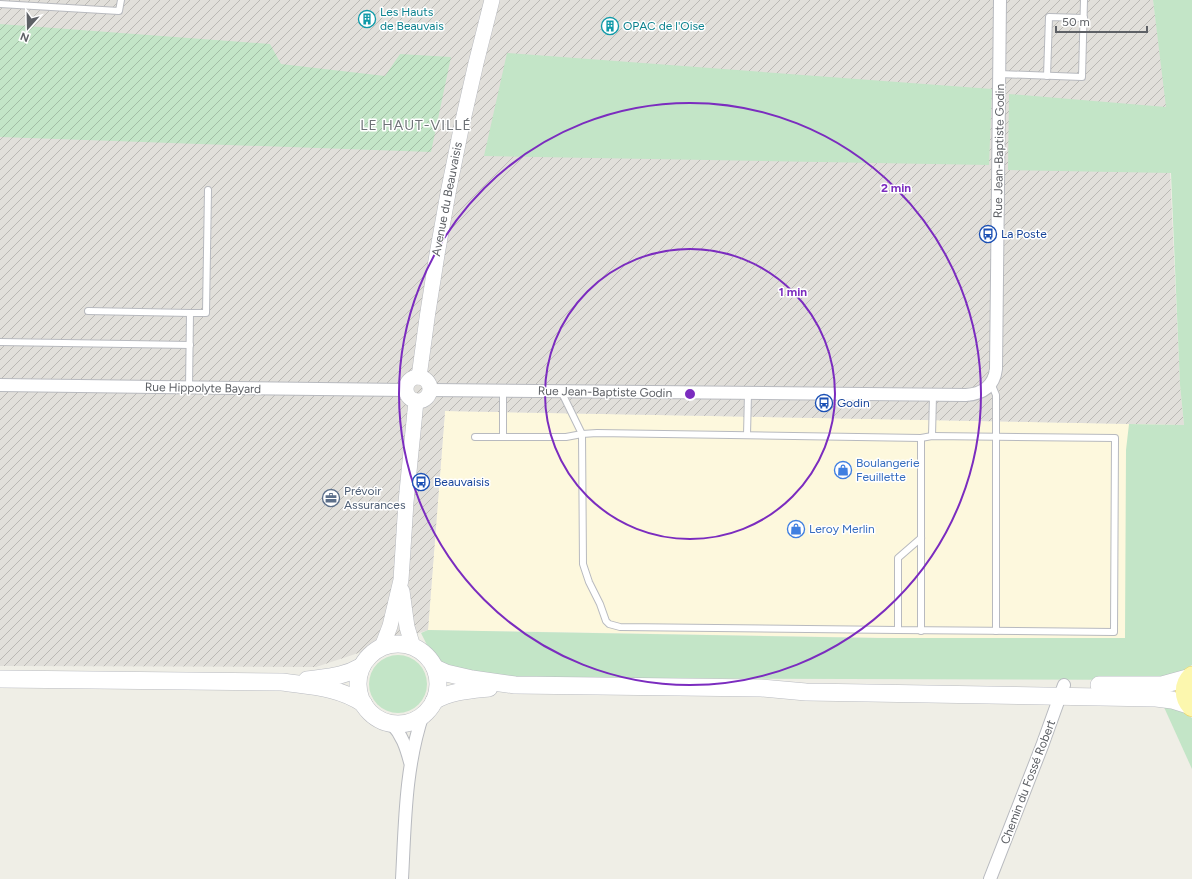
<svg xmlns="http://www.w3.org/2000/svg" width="1192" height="879" font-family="Figtree,sans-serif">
<defs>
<pattern id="industrial-furrows" width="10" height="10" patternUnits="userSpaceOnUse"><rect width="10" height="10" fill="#e1dfda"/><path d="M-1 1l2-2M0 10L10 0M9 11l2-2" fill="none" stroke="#bab8b4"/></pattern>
<pattern id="garden-furrows" width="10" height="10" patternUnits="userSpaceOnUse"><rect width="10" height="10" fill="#c3e5c7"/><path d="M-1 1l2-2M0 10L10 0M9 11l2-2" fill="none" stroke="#a2bda5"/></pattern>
</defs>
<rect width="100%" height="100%" fill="#efeee6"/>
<!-- commercial -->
<polygon fill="#fdf8dd" points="445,411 1184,425 1192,643 428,630"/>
<!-- industrial -->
<polygon fill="url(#industrial-furrows)" points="0,0 1153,0 1167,107 1180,385 1184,425 445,411 428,630 316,667 0,666"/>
<!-- grass -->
<g fill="#c3e5c7">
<polygon points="1153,0 1192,0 1192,665 1169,680 502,678 446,667 427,645 421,633 428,630 878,638 1125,638 1126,450 1129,424 1184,425 1180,385 1171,173 1008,170 1009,94 1166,107"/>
<polygon points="507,53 992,89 989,165 484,156"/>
<circle cx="398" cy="684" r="29"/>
<polygon points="1163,705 1178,709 1192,718 1192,769"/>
</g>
<!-- garden -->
<polygon fill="url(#garden-furrows)" points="0,24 270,44 281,64 385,76 400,54 451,57 431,152 0,137"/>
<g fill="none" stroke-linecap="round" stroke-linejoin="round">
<!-- service casing -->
<g stroke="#b8babf" stroke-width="8">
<g id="service">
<polyline points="0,4 119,11 121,0"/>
<polyline points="1000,74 1082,77 1084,0"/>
<polyline points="1047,76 1049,17 1084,18"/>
<polyline points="88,311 190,313 189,388"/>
<polyline points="190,313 206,313 208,190"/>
<polyline points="0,342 190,345"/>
<polyline points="991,383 996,395 996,631"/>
<polyline points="561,391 582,434 583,564 589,582 600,604 606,621 609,624 620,627 898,630"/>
<polyline points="747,435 748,393"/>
<polyline points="932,436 933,395"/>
<polyline points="475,437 566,437 582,434 597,433 921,438 932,436 1115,438 1114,632 898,630 898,558 921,538"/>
<polyline points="503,437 503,391"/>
<polyline points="921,438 921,631"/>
</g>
</g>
<!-- minor casing -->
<g stroke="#b8babf" stroke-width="14">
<g id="minor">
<polyline points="0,385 406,390"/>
<path d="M430 390 966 395C983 394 994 386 996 369L1000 0"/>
<path d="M391 723C402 735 406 747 410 762"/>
<path d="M402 879C405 824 405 767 423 714"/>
<polyline points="990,879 1042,746 1064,685"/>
</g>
</g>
<!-- tertiary casing -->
<g stroke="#b8babf" stroke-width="16">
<g id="tertiary">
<circle cx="418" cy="389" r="12"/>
<path d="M419 377C435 250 459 124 492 0"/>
<polyline points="402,591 407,627 413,647"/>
<polyline points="382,647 390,626 401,580 406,502 416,401"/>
</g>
</g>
<!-- secondary casing -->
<g stroke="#b9bbc1" stroke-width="18">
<g id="secondary">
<circle cx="398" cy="684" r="40"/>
<polyline points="435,668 446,673 472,679 515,685 761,688 806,692 868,693 1156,698 1172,700 1191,706"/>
<path d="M0 679 282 682C310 686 340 687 364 704"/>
<path d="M307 680C329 677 343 677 362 666"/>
<polyline points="1099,685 1162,685 1191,677"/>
<path d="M434 701C451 691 470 690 489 688"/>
</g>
</g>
<!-- primary casing -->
<g stroke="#ecd461" stroke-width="20">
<path id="primary" d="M1192 676C1183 685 1183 697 1192 707"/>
</g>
<!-- service -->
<use href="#service" stroke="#fff" stroke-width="6"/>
<!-- minor -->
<use href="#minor" stroke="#fff" stroke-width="12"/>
<!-- tertiary -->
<use href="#tertiary" stroke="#fff" stroke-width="15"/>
<!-- secondary -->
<use href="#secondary" stroke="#fff" stroke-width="17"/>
<!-- primary -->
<use href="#primary" stroke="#fcf7ae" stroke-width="19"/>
</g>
<!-- distance rings -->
<g fill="none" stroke="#7b2cbf" stroke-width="2">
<circle cx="690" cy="394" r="145"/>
<circle cx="690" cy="394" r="291"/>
</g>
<!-- icons -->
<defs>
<g id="building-ring" transform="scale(0.9)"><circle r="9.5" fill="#fff" stroke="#0f9aa8" stroke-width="1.5"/><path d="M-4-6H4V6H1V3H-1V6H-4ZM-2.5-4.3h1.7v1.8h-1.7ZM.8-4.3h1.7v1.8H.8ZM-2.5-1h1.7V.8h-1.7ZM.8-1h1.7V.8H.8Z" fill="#0f9aa8"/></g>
<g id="bus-ring" transform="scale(0.9)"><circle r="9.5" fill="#fff" stroke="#1a4fb4" stroke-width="1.5"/><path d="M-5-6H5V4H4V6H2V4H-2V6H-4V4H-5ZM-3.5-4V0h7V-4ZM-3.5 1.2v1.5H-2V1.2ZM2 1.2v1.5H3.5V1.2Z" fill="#1a4fb4"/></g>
<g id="shop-ring" transform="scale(0.9)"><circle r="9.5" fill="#fff" stroke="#3f7fe0" stroke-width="1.5"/><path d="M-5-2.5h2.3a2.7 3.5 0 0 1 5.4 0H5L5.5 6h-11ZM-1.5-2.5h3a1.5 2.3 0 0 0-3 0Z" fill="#3f7fe0"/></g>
<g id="office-ring" transform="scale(0.9)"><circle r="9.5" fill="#fff" stroke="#5c6f8a" stroke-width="1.5"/><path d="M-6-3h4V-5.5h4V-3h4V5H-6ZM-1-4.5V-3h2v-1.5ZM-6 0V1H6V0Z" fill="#5c6f8a"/></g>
</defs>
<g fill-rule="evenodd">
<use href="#building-ring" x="367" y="19"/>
<use href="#building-ring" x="610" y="26"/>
<use href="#bus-ring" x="988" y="234"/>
<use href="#bus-ring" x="824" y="403"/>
<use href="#shop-ring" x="843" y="470"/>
<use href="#bus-ring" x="421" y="482"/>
<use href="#office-ring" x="331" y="498"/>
<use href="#shop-ring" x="796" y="529"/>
</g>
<g text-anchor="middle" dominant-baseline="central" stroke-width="3" stroke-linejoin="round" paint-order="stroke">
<!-- culture labels -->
<g font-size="12" fill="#0d838f" stroke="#fff" text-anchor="start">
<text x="380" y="12">Les Hauts<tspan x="380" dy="14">de Beauvais</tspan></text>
<text x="623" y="26">OPAC de l'Oise</text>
</g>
<!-- street labels -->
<g font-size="12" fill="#5d6065" stroke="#fff">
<text transform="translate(999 151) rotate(-89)">Rue Jean-Baptiste Godin</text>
<text transform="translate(447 199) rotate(-79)">Avenue du Beauvaisis</text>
<text transform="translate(203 388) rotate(1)">Rue Hippolyte Bayard</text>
<text transform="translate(605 392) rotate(1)">Rue Jean-Baptiste Godin</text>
<text transform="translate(1028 782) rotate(-69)">Chemin du Fossé Robert</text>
</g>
<!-- transit labels -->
<g font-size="12" fill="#164399" stroke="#fff" text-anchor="start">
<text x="1001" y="234">La Poste</text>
<text x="837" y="403">Godin</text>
<text x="434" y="482">Beauvaisis</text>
</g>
<!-- shop labels -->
<g font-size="12" fill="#366cbe" stroke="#fff" text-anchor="start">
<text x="856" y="463">Boulangerie<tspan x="856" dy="14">Feuillette</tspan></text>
<text x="809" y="529">Leroy Merlin</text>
</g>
<!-- service labels -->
<g font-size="12" fill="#4e5e75" stroke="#fff" text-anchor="start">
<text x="344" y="491">Prévoir<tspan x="344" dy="14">Assurances</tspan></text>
</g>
<!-- quarter labels -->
<g font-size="14" letter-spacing="1" fill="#6e7277" stroke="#fff">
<text x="416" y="125">LE HAUT-VILLÉ</text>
</g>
</g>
<circle cx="690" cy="394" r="6" fill="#7b2cbf" stroke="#fff" stroke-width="2"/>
<g font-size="12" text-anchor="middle" font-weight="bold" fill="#7b2cbf" stroke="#fff" stroke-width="3" stroke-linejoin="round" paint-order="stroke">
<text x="896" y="192">2 min</text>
<text x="793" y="296">1 min</text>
</g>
<!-- north arrow -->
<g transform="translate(28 28) rotate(200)" stroke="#ffffff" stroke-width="3" paint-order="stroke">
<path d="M0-3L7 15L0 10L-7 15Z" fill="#5d6065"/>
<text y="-6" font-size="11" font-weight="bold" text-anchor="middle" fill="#5d6065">N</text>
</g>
<!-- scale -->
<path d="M1056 26v6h91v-6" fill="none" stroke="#5d6065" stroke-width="2"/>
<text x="1062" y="26" font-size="12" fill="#5d6065" stroke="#ffffff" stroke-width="3" paint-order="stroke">50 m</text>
</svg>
